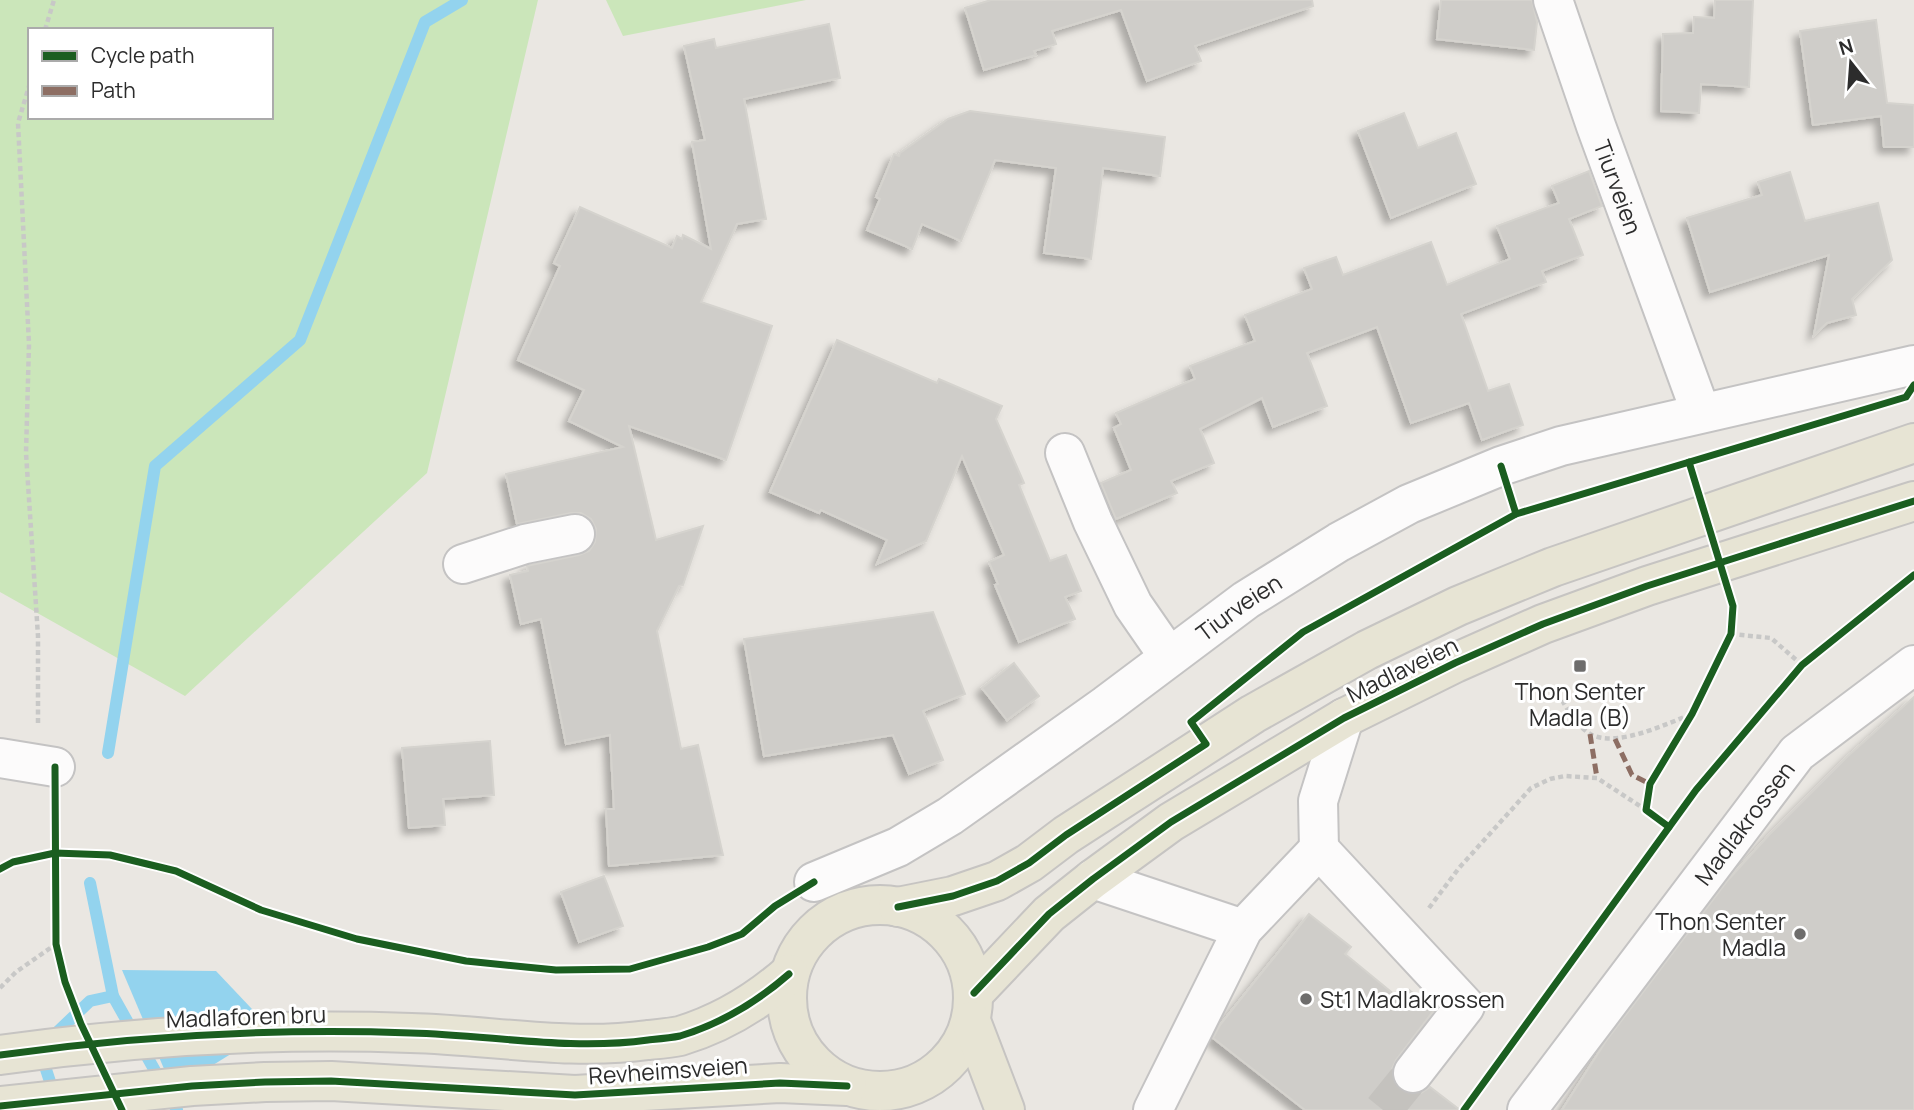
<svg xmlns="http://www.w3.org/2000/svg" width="1914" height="1110" font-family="Manrope,sans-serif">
<defs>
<filter id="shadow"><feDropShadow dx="-6" dy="6" stdDeviation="3.5" flood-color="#0004"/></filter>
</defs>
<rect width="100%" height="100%" fill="#eae7e2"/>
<!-- green -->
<g fill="#cbe6ba" fill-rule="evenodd">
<path d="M0 0H538L427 473 185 696 0 592ZM30 30H271V117H30Z"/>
<polygon points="606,0 806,0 623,36"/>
</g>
<!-- water -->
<polygon fill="#93d3ee" points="122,970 216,971 271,1029 173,1090"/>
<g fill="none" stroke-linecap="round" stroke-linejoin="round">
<!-- stream -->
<g stroke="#93d3ee" stroke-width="12">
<polyline points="108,753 155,466 300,340 425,22 462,0"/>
<polyline points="90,883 113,996 177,1110"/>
<polyline points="51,1038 90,1001 113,996"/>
<polyline points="41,1054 55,1097"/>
</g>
</g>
<!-- building -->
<g fill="#cfcdc9" stroke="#d5d3ce" stroke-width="2" filter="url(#shadow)">
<polygon points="991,0 1312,0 1313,6 1195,46 1201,61 1147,81 1121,10 1052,31 1056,44 1034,51 1036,55 984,70 965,8"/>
<polygon points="1441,0 1532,0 1537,22 1534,50 1437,39"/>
<polygon points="1715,0 1753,0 1749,87 1701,84 1699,113 1661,111 1663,34 1693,33 1694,17 1714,18"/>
<polygon points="1876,20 1887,103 1914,105 1914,147 1884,147 1881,116 1813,125 1800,31"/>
<polygon points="829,24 840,78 744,99 766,219 737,224 701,302 772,326 726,460 629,426 656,540 703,526 683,585 679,586 657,631 681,749 698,745 723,855 609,866 606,809 614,809 610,735 566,744 541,619 521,624 510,575 528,571 527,566 531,565 579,555 589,551 595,542 596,529 591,519 581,513 571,513 517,524 506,474 623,447 569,421 584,390 518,360 560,266 554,263 580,207 672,248 677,236 682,239 683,235 711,249 692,142 705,140 684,46 714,39 716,48"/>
<polygon points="970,111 1165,137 1160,176 1103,168 1091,259 1044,253 1056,168 995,160 961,241 922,224 912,249 867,230 880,199 876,197 894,154 899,156 900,153 948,119"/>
<polygon points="1404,113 1418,148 1456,133 1476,184 1391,218 1358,131"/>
<polygon points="1589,171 1602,206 1569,219 1583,255 1542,271 1546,282 1461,314 1488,391 1509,384 1523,425 1482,440 1469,403 1411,423 1377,327 1307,353 1327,406 1273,427 1262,398 1200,429 1214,463 1171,481 1177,493 1116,519 1101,483 1131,470 1114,428 1121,424 1116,413 1195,379 1190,366 1255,341 1245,315 1312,289 1304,268 1336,257 1343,275 1431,242 1447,285 1510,259 1497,226 1559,203 1552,186"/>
<polygon points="1790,172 1805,221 1878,203 1892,260 1852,299 1856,315 1827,323 1814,335 1829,255 1710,292 1687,218 1762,195 1758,182"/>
<polygon points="837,340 937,383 939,379 1002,406 996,419 1024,483 1019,485 1050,561 1066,555 1081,591 1065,597 1075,619 1019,642 995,585 998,584 989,562 1004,555 962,456 926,541 877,564 887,540 821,510 819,513 770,492"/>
<polygon points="933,612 965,694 923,711 943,760 909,774 893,735 764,756 744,639"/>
<polygon points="1014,663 1039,696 1007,720 982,688"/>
<polygon points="1914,697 1914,1110 1562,1110 1606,1041 1728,880 1769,835 1848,756"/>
<polygon points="490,741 494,795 443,799 445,825 409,828 402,748"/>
<polygon points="604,876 623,926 579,942 561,892"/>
<polygon points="1309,914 1351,947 1345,954 1401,1000 1409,990 1434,1010 1396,1060 1392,1069 1393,1081 1399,1090 1409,1094 1421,1093 1430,1087 1460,1110 1305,1110 1213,1038 1220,1025"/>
</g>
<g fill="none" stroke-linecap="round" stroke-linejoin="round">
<!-- minor-tunnel -->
<polyline stroke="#c4c2be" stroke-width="38" stroke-dasharray="38 19" stroke-linecap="butt" points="1383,1110 1413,1073"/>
<!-- minor casing -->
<g stroke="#c4c3c3" stroke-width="42">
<g id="minor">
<path id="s1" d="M1553 0 1596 126 1701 413"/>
<polyline points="1065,453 1093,522 1133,605 1169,657"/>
<polyline points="463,564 525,544 575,534"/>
<polyline points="0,758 55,767"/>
<polyline points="1319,849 1318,801 1344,718"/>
<polyline points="1093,879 1243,929"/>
<path id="s2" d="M814 882 898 847 950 816 1106 705 1246 600 1339 542 1409 504 1501 466 1561 446 1914 365"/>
<polyline points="1153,1110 1243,929 1319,849 1465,1006 1413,1073"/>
<path id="s3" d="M1527 1110 1797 753 1914 665"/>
</g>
</g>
<!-- major casing -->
<g stroke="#c6c4c2" stroke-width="42">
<g id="major">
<circle cx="880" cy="998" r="93"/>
<polyline points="898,907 953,896 997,881 1029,863 1066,835 1253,714 1367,650 1458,606 1553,567 1914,443"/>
<polyline points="974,993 1049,914 1093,879 1171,822 1344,718 1455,663 1543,624 1647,586 1914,501"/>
<polyline points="971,1021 1005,1110"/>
<path d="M0 1055C136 1036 274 1028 411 1033 491 1035 569 1051 648 1040 658 1039 670 1038 680 1036 720 1024 758 1001 789 974"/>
<polyline points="0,1106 192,1086 265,1082 331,1081 575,1095 780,1083 847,1086"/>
</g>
</g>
<!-- path -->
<g stroke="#c8c8c7" stroke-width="4.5" stroke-dasharray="5 3.5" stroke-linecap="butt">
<polyline points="45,30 54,0"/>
<polyline points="30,83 18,123 29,344 26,453 38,636 38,724"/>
<polyline points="1731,634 1771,638 1802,665"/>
<path d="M1558 693C1565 706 1578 728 1592 735 1619 747 1666 724 1692 714"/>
<polyline points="1429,908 1459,868 1531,788 1550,779 1565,776 1597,778 1646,810"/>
<polyline points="0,988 16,972 56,944"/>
</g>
<!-- minor -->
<use href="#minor" stroke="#fcfbfb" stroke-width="38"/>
<!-- major -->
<use href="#major" stroke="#e7e4d4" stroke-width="38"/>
<!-- quiet -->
<g stroke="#8d6e63" stroke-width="5" stroke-dasharray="10 5" stroke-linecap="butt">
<polyline points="1590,734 1597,778"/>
<polyline points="1615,739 1632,775 1650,784"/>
</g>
<!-- cycleway casing -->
<g stroke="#fff" stroke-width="11">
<g id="cycleway">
<polyline points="1516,514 1906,397 1914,385"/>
<polyline points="55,767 56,944 65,982 81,1024 122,1110"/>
<polyline points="1669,827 1646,810 1650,784 1692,714 1731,634 1733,606 1689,462"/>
<polyline points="0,869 13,862 55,853 110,855 176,871 261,910 357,939 466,961 556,970 630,969 708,947 742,934 775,906 814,882"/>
<polyline points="898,907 953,896 997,881 1029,863 1066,835 1206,744 1191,722 1303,632 1516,514 1501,466"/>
<polyline points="974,993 1049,914 1093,879 1171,822 1344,718 1455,663 1543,624 1647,586 1914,501"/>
<path d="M0 1055C136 1036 274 1028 411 1033 491 1035 569 1051 648 1040 658 1039 670 1038 680 1036 720 1024 758 1001 789 974"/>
<polyline points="0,1106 192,1086 265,1082 331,1081 575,1095 780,1083 847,1086"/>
<polyline points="1464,1110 1696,790 1802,665 1914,575"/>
</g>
</g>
<!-- cycleway -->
<use href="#cycleway" stroke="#1b5e20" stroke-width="7"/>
</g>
<!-- markers -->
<g fill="#6e6d6c" stroke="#fff" stroke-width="2.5">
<rect x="1573" y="659" width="14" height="14" rx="3.5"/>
<circle cx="1800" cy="934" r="7"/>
<circle cx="1306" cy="999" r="7"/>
</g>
<g text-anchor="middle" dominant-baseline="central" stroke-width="6" stroke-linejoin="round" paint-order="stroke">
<!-- street labels -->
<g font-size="23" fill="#2c2c2c" stroke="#fff">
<text stroke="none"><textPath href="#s1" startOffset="198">Tiurveien</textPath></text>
<text stroke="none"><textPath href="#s2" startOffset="508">Tiurveien</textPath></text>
<text transform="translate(1402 669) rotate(-26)">Madlaveien</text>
<text stroke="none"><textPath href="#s3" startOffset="360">Madlakrossen</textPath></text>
<text transform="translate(246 1016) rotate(-2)">Madlaforen bru</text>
<text transform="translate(668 1070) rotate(-4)">Revheimsveien</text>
</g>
<!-- poi labels -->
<g font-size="23" fill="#2c2c2c" stroke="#fff">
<text x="1580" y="691">Thon Senter<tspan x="1580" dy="26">Madla (B)</tspan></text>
<text x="1786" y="921" text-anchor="end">Thon Senter<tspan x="1786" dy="26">Madla</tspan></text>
<text x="1320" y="999" text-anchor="start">St1 Madlakrossen</text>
</g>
</g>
<!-- legend -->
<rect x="28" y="28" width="245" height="91" fill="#ffffff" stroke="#ababab" stroke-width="2"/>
<rect x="42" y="51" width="35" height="10" fill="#1b5e20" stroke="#ababab" stroke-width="2"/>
<text x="91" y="63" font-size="21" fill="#2c2c2c">Cycle path</text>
<rect x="42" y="86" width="35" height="10" fill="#8d6e63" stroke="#ababab" stroke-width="2"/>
<text x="91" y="98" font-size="21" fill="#2c2c2c">Path</text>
<!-- north arrow -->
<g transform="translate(1851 63) rotate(343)" stroke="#ffffff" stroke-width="5" paint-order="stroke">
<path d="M0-5L12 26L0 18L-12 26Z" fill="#2c2c2c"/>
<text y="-10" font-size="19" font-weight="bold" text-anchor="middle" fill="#2c2c2c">N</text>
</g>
</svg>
